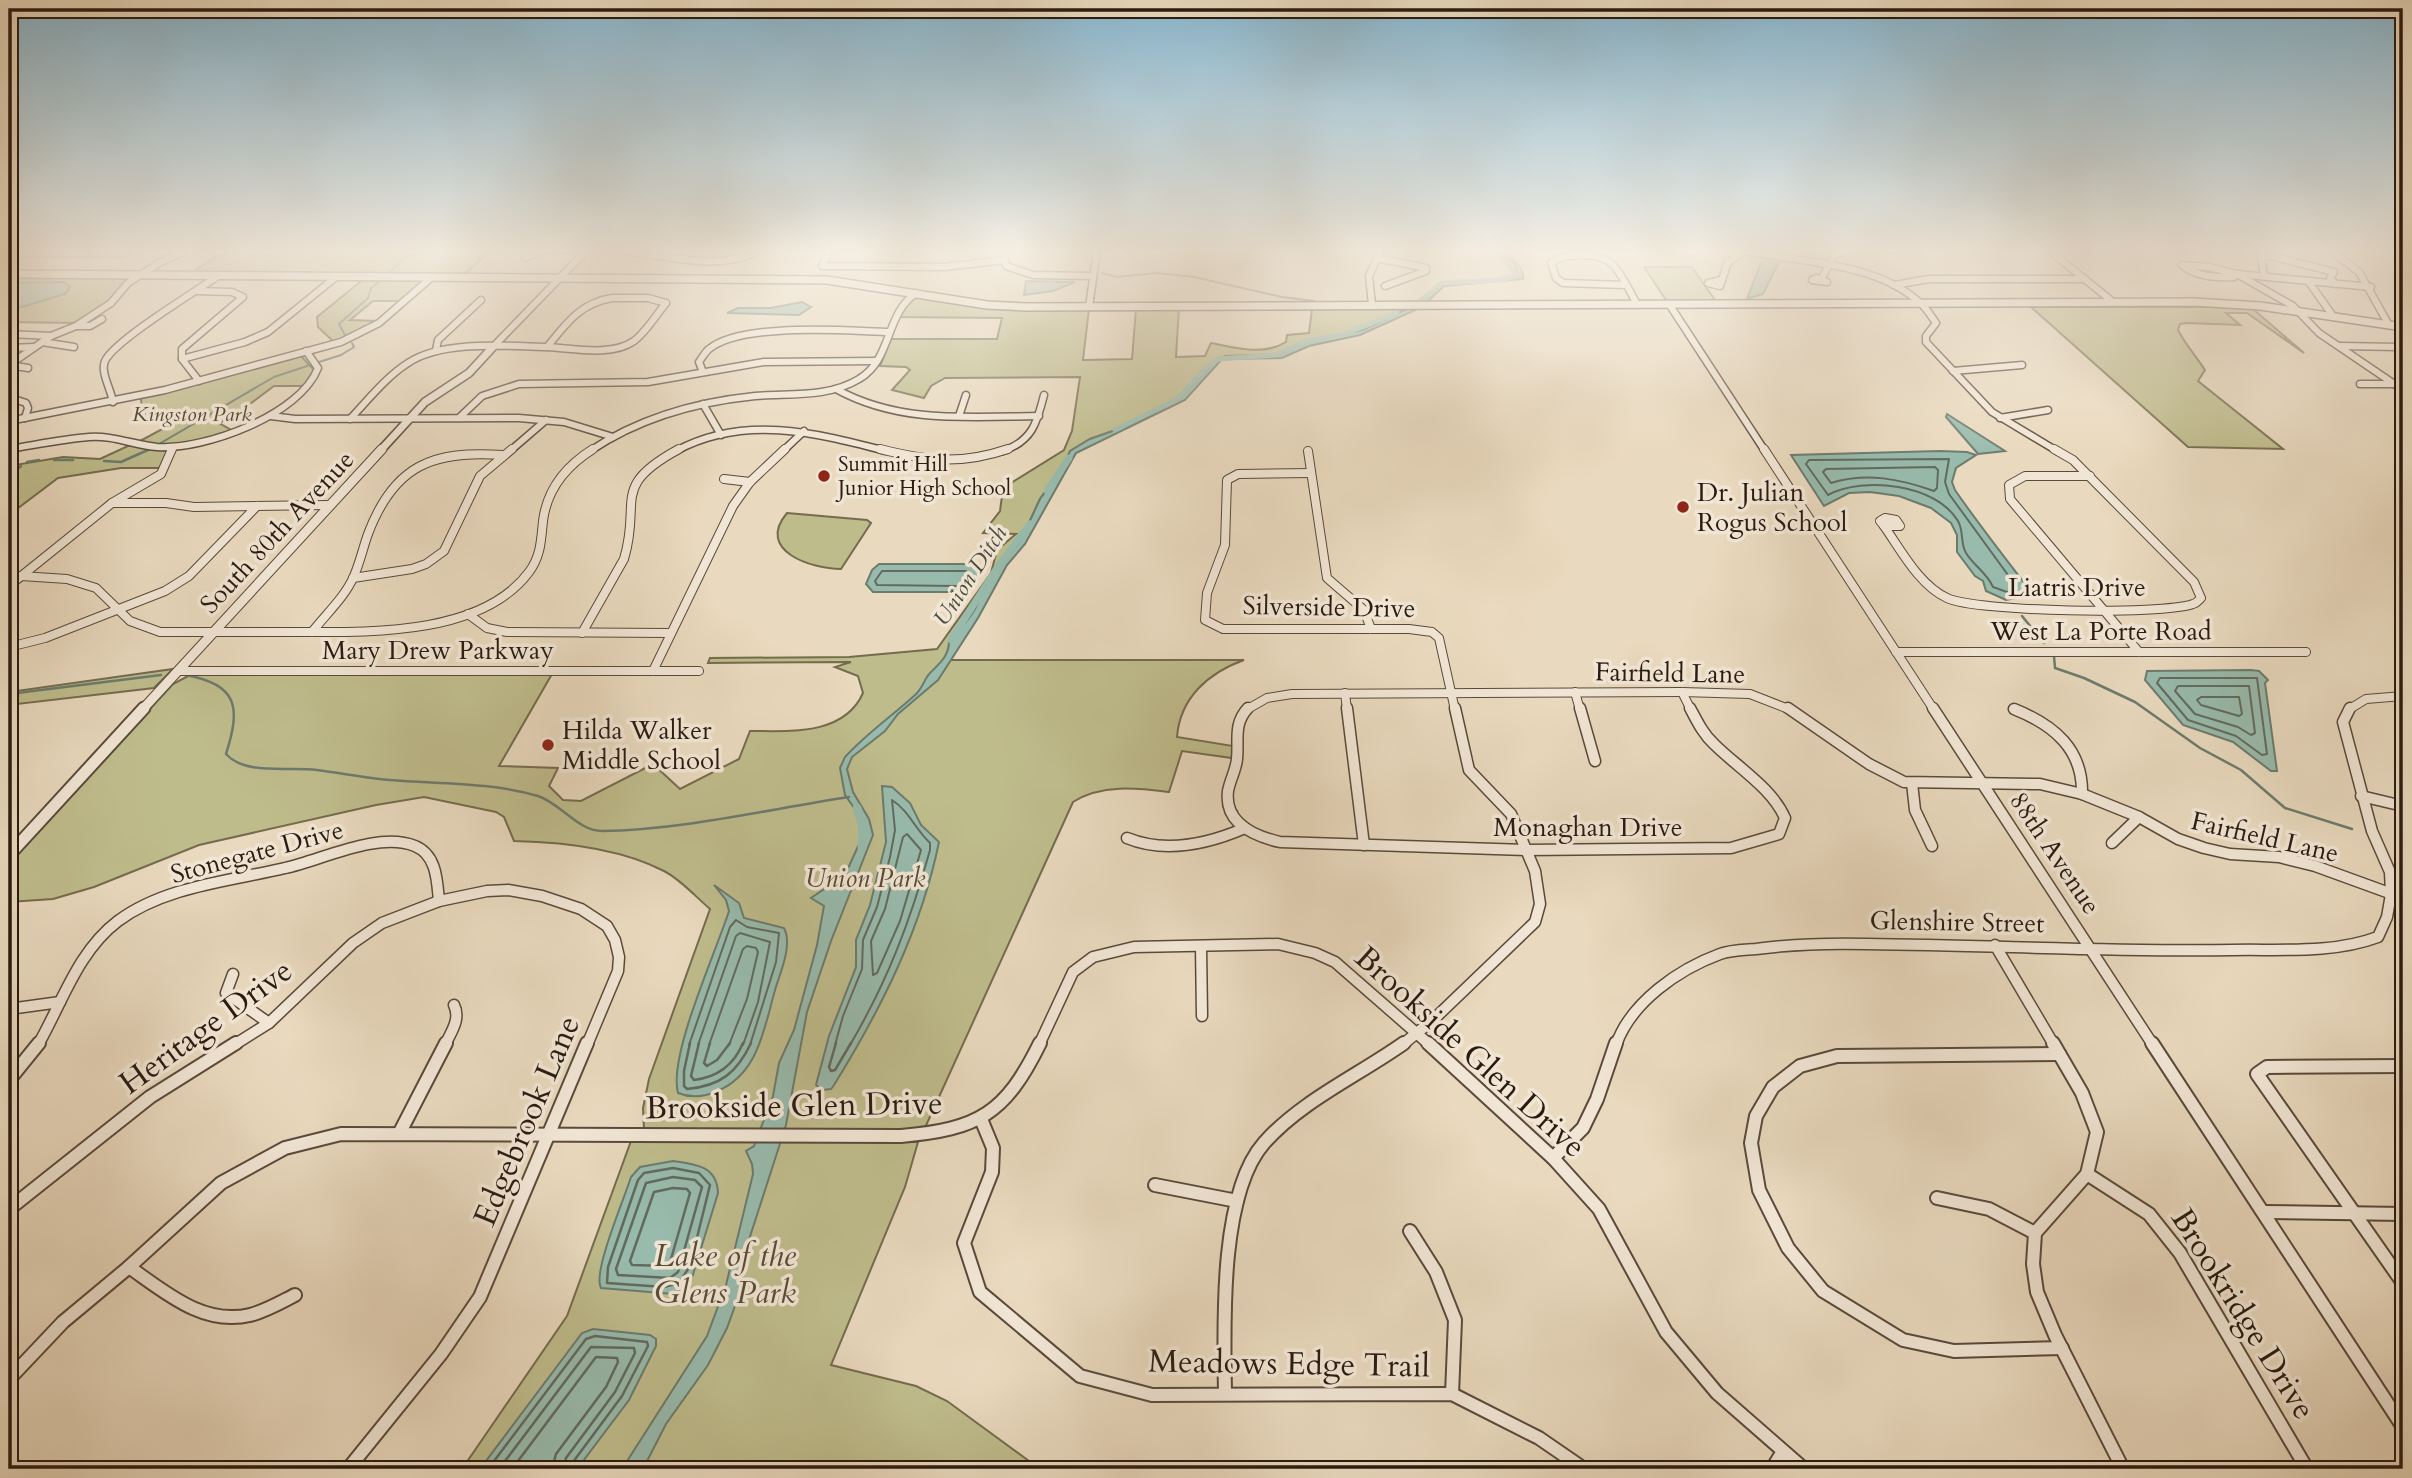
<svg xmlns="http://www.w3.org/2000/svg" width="2412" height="1478" font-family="Cardo,serif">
<rect width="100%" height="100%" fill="#e9d9be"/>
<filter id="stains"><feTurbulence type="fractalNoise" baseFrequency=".00286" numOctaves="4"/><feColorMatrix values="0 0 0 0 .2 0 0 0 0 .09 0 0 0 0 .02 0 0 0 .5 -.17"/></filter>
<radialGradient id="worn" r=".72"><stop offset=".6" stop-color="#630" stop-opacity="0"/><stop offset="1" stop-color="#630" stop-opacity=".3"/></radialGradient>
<!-- green -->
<g fill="#bfbc8c" stroke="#746c4e" stroke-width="2">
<polygon points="32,250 137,250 125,257 20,257"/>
<polygon points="226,250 491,250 465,274 191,273"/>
<polygon points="1644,267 1692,267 1715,300 1666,300"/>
<polygon points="9,276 132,277 116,297 78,323 9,322"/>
<polygon points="365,278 426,280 401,301 373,301 350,320 379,321 335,343 318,327 317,317"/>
<path d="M916 296 969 304 1089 309 1083 360 1132 359 1136 309 1179 308 1176 357 1205 356 1211 343C1237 348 1263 356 1286 342L1287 335 1309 333 1312 309H1406L1363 330 1305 343 1284 354 1225 356 1212 362 1178 400 1133 424 1090 439 1071 451 1062 469 1040 499 1021 540 981 592C978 611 961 627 949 641V648L944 660H1244C1208 673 1180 698 1177 737L1233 746 1232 758 1182 751 1169 792C1137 788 1101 784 1073 802L924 1130 644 1129 643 1108 649 1079 710 909C696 897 680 879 664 871 619 848 564 842 514 841L504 817 496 812 424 797 376 805 199 845 94 887 53 899 9 902V863L173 684 190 675 552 674 499 766 558 768 549 786 563 800 581 801 653 764 680 789 739 759 750 731C789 731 844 736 863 693L858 676 835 667 851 662 708 663 710 658 849 657 937 649 991 573 997 550 1016 534 983 533 1000 511 1003 488 1064 450 1072 431 1080 377 945 378 931 386 924 398 892 390 910 370 906 367 880 366 891 339H997L1002 318 899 317 903 309Z"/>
<path d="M2031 307H2215L2253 309 2304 353 2247 313H2226L2240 325 2186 323 2180 324 2178 330C2185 344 2196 356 2205 370L2198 381 2283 449 2188 447Z"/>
<path d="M301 356 313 369V375L305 386H274L234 416 219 423 233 431C201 441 173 448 138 442L168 426 142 413 141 398Z"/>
<polygon points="130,445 167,451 162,468 121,468 58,478 9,515 9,466 63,457 100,459"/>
<path d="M787 513 867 520 871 523 841 569C812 569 755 551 787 513Z"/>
<polygon points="173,669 154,688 9,705 9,692"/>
<polygon points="631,1141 918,1142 905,1187 831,1365 916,1386 947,1401 1040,1469 462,1469 567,1316"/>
</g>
<!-- water -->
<g fill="#98bbad" stroke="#6c7b6e" stroke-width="2">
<path d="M1492 250C1505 252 1525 265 1523 279L1444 286 1422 307 1360 335 1309 346 1282 358 1222 359 1185 400 1076 453 1025 544 1007 565 978 618 938 680 898 714 885 731 852 757 847 769 853 792 869 819 873 835 831 941 807 1012 786 1125 746 1249 740 1292 727 1328 708 1365 666 1424 643 1469H622L707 1336 726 1285 753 1174 752 1164 746 1151 754 1146 773 1096 779 1063 794 1030 817 945 824 906 811 898 845 875 864 833 862 819 845 795 840 768 845 757C866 734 892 716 915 695 923 688 924 679 930 673 940 663 949 656 949 641 961 627 978 612 981 592L1021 540 1040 499 1062 469 1070 451 1090 439 1133 424 1178 400 1218 358 1279 355 1305 343 1363 330 1422 302 1443 284 1518 278 1515 264Z"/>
<polygon points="1758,250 1785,250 1763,294 1747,299 1765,253"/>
<polygon points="1026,281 1075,282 1053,291 1024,295"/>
<polygon points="64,282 70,287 65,294 9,311 9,283"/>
<polygon points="802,302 811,307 799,315 727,313 738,308 771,308"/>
<polygon points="1947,414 2005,451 1978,454 1946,417"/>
<path d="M1940 451 1967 452 1976 455 1956 468 1952 482 1955 490C1979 525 2006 559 2032 593L2031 595 2006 600 1986 591 1983 581 1975 576 1957 552V535L1951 523 1931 508 1899 496 1870 492 1849 493 1824 506 1791 455Z"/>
<polygon points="879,564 976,564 980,567 973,586 961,592 873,592 866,584 872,570"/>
<polygon points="2147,671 2251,670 2259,671 2268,680 2265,683 2277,771 2271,771 2233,742 2183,725 2145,680"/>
<path d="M882 786 892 787 910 803 921 825 939 842C921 930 881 1009 834 1085L831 1089 822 1090 816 1085 829 1036 856 967V940L870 905 886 842Z"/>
<path d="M714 885 739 903 744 918 784 928C793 945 780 973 775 990 764 1029 758 1076 715 1092 703 1097 690 1098 678 1093 668 1056 716 952 729 911L726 900Z"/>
<path d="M673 1161C696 1164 717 1166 718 1193L691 1281 674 1294 601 1288C592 1273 625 1197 631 1177L640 1167Z"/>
<polygon points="593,1329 650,1335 656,1339 656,1346 629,1400 577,1469 480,1469 582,1333"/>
</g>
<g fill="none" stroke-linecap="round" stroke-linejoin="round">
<!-- shore-far1 -->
<g stroke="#616b5e" stroke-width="2">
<path d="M1949 459 1945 482 1949 494 2016 586 2014 591 2007 592 1993 587C1987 573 1974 566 1966 553 1960 543 1964 531 1958 521 1936 484 1864 476 1828 495L1806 464 1809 460Z"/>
<path d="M1935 467 1938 470 1937 488 1934 491C1900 479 1867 472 1831 483L1823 472 1826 469Z"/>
<polygon points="882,571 966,571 970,575 967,582 957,586 877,585 875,581"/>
<polygon points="2160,678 2257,678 2267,754 2262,755 2236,736 2188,720 2157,683"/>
<polygon points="2178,686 2249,686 2255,733 2251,735 2238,727 2195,714 2175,691"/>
<polygon points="2201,697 2239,697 2242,714 2239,716 2201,705 2197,700"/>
<polygon points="907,834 921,850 900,921 877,973 873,975 871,941 885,909 903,837"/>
<polyline points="689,1045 730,927 736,920 747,927 779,933 776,962 750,1045"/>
<polyline points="698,1045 736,936 740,933 770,942 758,1002 743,1045"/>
<polyline points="709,1045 743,949 747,946 756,948 758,952 747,999 729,1045"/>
<path d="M835 1045 843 1016 862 969 863 940 877 907 890 857 895 830 892 800C909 811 915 829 930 843V850C910 922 888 980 850 1045"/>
</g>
<!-- shore -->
<g stroke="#616b5e" stroke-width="2.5">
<path d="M690 1043 684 1071V1086L687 1089C720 1086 737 1073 751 1043"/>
<path d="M699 1043 691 1076 694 1080C718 1077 734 1065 743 1043"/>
<polyline points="710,1043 704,1063 707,1066 717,1060 730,1043"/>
<polyline points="836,1043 829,1067 831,1071 835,1070 851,1043"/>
<polygon points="673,1168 699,1173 710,1185 690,1266 679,1283 664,1287 607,1283 608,1267 638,1180 644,1173"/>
<polygon points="673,1177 695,1180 702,1187 678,1272 670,1278 618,1275 616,1269 646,1183"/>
<polygon points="673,1188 687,1189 690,1193 669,1266 632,1265 630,1261 654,1192"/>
<polyline points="488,1469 586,1339 595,1336 647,1342 648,1346 622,1396 573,1462 572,1469"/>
<polyline points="499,1469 591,1347 634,1348 635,1353 615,1392 566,1458 563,1469"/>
<polyline points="512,1469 596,1357 617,1358 618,1362 606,1387 556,1454 552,1469"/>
</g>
<!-- stream-far1 -->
<g stroke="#6c7b6e" stroke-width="2">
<polyline points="389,272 405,258 423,250"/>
<polyline points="1102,273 1117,277 1157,273 1194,277 1282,297 1314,301"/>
<polyline points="345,335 339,324 368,298 371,288 379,282"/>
<polyline points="319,362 341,355 354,347 352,343"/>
<polyline points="159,444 274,377 310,365"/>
<polyline points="146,451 150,449"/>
</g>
<!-- stream -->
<g stroke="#6c7b6e" stroke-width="2.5">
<polyline points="54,460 73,460"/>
<polyline points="104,461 121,462 150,449"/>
<polyline points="27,462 39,460"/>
<polyline points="9,476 21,466"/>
<polyline points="2022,616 2044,643"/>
<polyline points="2054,656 2055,668 2084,678 2135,702 2200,748 2241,770 2285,808 2352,829"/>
<path d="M185 675C238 684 241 707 226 754 246 776 289 766 317 770 341 773 366 778 390 780 439 784 490 782 538 796 560 803 578 831 602 831 683 830 769 809 849 797"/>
<polyline points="9,694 161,675"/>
</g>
<!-- canal-far2 -->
<g stroke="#98bbad" stroke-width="5">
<polyline points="1413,307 1442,283 1498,280 1516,276 1511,267 1493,250"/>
<polyline points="1115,430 1176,400 1208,366 1218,359 1275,355 1307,341 1342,335 1397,313"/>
</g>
<!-- canal-far1 -->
<g stroke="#98bbad" stroke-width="7">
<polyline points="1047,491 1069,458"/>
<polyline points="951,640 999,565 1030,524"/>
</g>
<!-- canal -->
<polyline stroke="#98bbad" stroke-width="9" points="857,808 863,826 862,847"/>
<!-- minor-far3 casing -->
<g stroke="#5a4a3c" stroke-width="9">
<g id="minor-far3">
<path d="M542 250C569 250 596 249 623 251 671 255 716 273 761 250"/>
<polyline points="830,250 822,266 944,267 1004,260"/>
<polyline points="1004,250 1006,266 1033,275 1093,276"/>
<polyline points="1663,250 1676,250"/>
<path d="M1742 250C1799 263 1873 261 1919 302 1926 307 1931 316 1936 323L1926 336V342L1992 412 2057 451"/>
<polyline points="1863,250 1923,250"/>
<polyline points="2049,250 2113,302"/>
<polyline points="2330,250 2359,272 2389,325"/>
<polyline points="525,258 542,250"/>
<polyline points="1377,258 1426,268 1426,271 1385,286"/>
<polyline points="9,261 28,250"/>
<path d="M2182 265 2209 267 2237 274 2234 277C2216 278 2196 277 2182 265Z"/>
<polyline points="2237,274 2371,287"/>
<polyline points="2237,274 2293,306 2319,333 2403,390"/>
<polyline points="2264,276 2261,257 2271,256 2334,272 2330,278 2335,284"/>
<polygon points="1817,278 1827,282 1812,280"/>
<polyline points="1822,278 1834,255 1851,250"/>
<polygon points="1722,280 1720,286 1708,283"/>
<polyline points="1722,280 1728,262 1746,251"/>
<polyline points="2308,281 2333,316"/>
<path d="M1625 285 1563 283 1556 278 1551 263C1565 252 1601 252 1614 266 1623 276 1630 292 1637 304"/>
<polyline points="1894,285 1929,279 2085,279"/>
<polyline points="196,291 232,292 243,297 182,349 182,359 199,381"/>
<path d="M612 298H648L666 303C656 315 647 331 634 341 611 357 572 348 547 347 566 324 580 303 612 298Z"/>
<polyline points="1669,304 1765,451"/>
<polyline points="1372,305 1369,276 1381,250"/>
<polyline points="1089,307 1097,250"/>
<polyline points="77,326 90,326 102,319"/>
<polyline points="9,334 51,336"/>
<polyline points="42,342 74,347"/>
<polyline points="2340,346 2399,347"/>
<polyline points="9,348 34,347"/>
<polyline points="492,348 587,250"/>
<polyline points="436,350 438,340 481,300"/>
<polyline points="182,359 245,342 268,332 336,277"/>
<polyline points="9,365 51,336 76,326 111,303 128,283 159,263 187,250"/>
<polyline points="9,365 28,368"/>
<polyline points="1953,371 2022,365"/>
<path d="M703 372 699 362C702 358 705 352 709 349 742 322 847 331 889 332"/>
<polyline points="2360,384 2394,384"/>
<path d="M836 389C899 424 969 417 1039 416"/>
<polyline points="11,398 26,403 28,408 25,418"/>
<path d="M113 402C111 389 100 372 105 361 114 341 196 291 218 276"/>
<polyline points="703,404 721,435"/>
<polyline points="271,416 295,419 519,418 564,422 613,437"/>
<polyline points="959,416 966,395"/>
<polyline points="459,418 482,396 519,384 648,382 764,362 877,361"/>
<polyline points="2000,418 2048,410"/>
<path d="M350 419C368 400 386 377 408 363 442 340 507 346 547 347"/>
<polyline points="9,421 165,390 341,342 379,323 432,277"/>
<path d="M9 449C35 445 62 439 89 437 112 435 134 445 157 447 205 450 300 415 318 368L306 351"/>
<polyline points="171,451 173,447"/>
<polyline points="510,451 546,420"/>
<path d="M590 451C639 418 696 402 755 396 789 393 828 398 859 379 892 360 885 314 916 293"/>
<path d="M676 451C744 414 816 433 886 451"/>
<polyline points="783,451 804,431"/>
<path d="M1003 451C1032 441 1037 423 1044 395"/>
</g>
</g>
<!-- minor-far2 casing -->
<g stroke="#5a4a3c" stroke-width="10">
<g id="minor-far2">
<path d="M880 449C927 461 961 465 1008 449"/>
<polyline points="1764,449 1934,710"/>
<polyline points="1308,451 1327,578 1364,610 1371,629"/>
<polyline points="1311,473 1238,474 1227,480 1225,545 1207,593 1205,620 1223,629 1409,629 1432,632 1439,638 1455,710"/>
<polyline points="2090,476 2025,476 2009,485 2010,499 2139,652"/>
<polyline points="724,479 750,482"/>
<polyline points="112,503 166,503 194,507 330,505"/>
<polygon points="1885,518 1896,520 1900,526 1884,526 1880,521"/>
<path d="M1884 526C1901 550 1919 585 1947 598 1976 612 2162 615 2193 604 2197 603 2198 601 2201 598L2194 582 2073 460 2054 449"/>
<path d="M21 576 67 579 96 588 130 621 160 632C203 632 246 632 288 632 361 632 480 638 529 572 541 556 541 540 543 521 547 489 566 466 593 449"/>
<polyline points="353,578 412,569 426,564 444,551 480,476 512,449"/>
<polyline points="9,586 112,503 161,474 172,449"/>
<polyline points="468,614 487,628 507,632 671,633"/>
<path d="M312 632C326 614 345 597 354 576 360 562 363 548 368 534 394 465 433 450 503 455"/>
<path d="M582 633 624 559C642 500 609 487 679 449"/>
<polyline points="9,647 45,638 165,591 189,576 257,506"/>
<polyline points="1896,652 2306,652"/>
<polyline points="178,671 699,671"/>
<polyline points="653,671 733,506 750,482 785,449"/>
<polyline points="1575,692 1580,710"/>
<polyline points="1682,692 1691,710"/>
<polyline points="1682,692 1750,694 1791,710"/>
<polyline points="1345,693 1347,710"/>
<polyline points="1246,710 1267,698 1292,694 1682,692"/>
<polyline points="2348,710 2366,699 2403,696"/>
</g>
</g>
<!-- minor-far1 casing -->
<g stroke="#5a4a3c" stroke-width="13">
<g id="minor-far1">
<path d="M1248 708C1233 724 1239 740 1237 759 1236 770 1230 780 1228 791 1224 823 1254 836 1280 842L1526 850 1731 848 1779 834 1785 818C1772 788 1737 767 1714 744 1703 734 1697 721 1690 708"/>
<polyline points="1347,708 1364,845"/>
<polyline points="1580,708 1595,761"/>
<polyline points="1788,708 1869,764 1904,782 2040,784 2082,794 2139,817 2178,839 2204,848 2230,854 2279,857 2315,866 2403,898"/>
<polyline points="1933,708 2153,1045"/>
<path d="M2014 709C2054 725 2083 749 2082 794"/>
<polyline points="1912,783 1915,810 1932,846"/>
<polyline points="2361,796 2403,806"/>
<path d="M1127 838C1166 854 1208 844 1245 828"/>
<polyline points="2112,843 2139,817"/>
<polyline points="1995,945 2054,1045"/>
<polyline points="1201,946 1202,1016"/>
<polyline points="233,974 226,993 269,1023"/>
<polyline points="9,1009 60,1002"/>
<path d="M38 1045C62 1003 78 951 118 921 165 886 231 881 285 868 322 860 378 831 415 846 437 855 437 881 439 901"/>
<polyline points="234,1045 269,1023 353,943 382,923 439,901 487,891 508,890 542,896 581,909 607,926 615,940 619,957 618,971 587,1045"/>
<path d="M445 1045C451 1032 461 1019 454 1005"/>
<polyline points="1039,1045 1073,972 1093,957 1134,947 1278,944 1315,953 1335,962 1430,1045"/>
<polyline points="1402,1045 1434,1019 1535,922 1540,904 1535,871 1511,814 1469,770 1455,708"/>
<path d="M1616 1045C1631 1002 1679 969 1720 954 1731 950 1745 950 1756 949 1794 944 1830 943 1867 944 1989 945 2110 952 2232 950 2281 949 2332 954 2378 937L2387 917 2391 894 2390 872 2372 831 2343 722 2350 708"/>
</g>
</g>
<!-- minor casing -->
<g stroke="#5a4a3c" stroke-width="16">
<g id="minor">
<polyline points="1428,1043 1553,1158 1599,1209 1666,1332 1717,1393 1804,1469"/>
<polyline points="2053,1043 2082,1093 2097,1132 2087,1174 2035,1233 2033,1264 2037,1292 2055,1335 2123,1469"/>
<polyline points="2152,1043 2403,1427"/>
<polyline points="2059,1054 1837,1056 1800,1066 1773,1087 1756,1116 1751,1143 1759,1190 1788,1248 1823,1291 1903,1340 1954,1351 2062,1348"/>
<polyline points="2403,1066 2267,1067 2257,1074 2403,1283"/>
<polyline points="9,1080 39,1043"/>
<polyline points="981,1119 993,1148 992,1172 964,1243 980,1292 1080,1376 1152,1395 1452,1394 1539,1438 1584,1469"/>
<polyline points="399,1134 446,1043"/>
<polyline points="1553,1158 1583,1128 1597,1099 1616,1043"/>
<polyline points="2087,1174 2149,1214 2180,1253 2307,1469"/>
<polyline points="1155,1185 1237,1201"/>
<polyline points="1937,1198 1989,1209 2035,1233"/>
<polyline points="9,1209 150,1097 236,1043"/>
<polyline points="2263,1212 2403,1214"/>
<polyline points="1410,1231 1436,1272 1455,1320 1452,1394"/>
<path d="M129 1267C165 1292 203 1326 250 1315 266 1311 281 1302 295 1295"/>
<path d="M9 1379 63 1322 129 1267 221 1183 285 1148 341 1134 901 1136C979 1129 1005 1114 1040 1043"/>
<path d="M1225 1393C1224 1327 1219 1194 1264 1143 1301 1101 1359 1075 1404 1043"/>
<polyline points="348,1469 441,1354 480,1297 587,1043"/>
<polyline points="1772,1469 1782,1453"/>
</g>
</g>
<!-- tertiary-far2 casing -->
<g stroke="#5a4a3c" stroke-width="10">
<g id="tertiary-far2">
<polyline points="9,274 827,280 987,305 1026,307 2193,302 2260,306 2403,327"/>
<polyline points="380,451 425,402 469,373 492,348"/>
</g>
</g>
<!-- tertiary-far1 casing -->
<g stroke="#5a4a3c" stroke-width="11">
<polyline id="tertiary-far1" points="142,710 382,449"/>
</g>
<!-- tertiary casing -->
<g stroke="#5a4a3c" stroke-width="15">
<polyline id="tertiary" points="9,855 144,708"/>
</g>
<!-- minor-far3 -->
<use href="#minor-far3" stroke="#f1e6d5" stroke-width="6"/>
<!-- minor-far2 -->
<use href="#minor-far2" stroke="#f1e6d5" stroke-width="8"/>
<!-- minor-far1 -->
<use href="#minor-far1" stroke="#f1e6d5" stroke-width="10"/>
<!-- minor -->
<use href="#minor" stroke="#f1e6d5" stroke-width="12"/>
<!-- tertiary-far2 -->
<use href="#tertiary-far2" stroke="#f1e6d5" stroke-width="7"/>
<!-- tertiary-far1 -->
<use href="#tertiary-far1" stroke="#f1e6d5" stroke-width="9"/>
<!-- tertiary -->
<use href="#tertiary" stroke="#f1e6d5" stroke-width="11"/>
</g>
<!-- sky -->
<linearGradient id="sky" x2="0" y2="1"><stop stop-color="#88b7d0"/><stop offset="0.55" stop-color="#f5eee2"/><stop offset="1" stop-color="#f5eee2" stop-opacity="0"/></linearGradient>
<rect width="2412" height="457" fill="url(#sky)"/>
<!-- markers -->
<g fill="#8f2418" stroke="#f1e6d5" stroke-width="2.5">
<circle cx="824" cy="476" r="7"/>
<circle cx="1683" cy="507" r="7"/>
<circle cx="548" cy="745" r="7"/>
</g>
<g text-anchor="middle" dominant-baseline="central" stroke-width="7" stroke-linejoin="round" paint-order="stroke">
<!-- far-park labels -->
<g font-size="21" font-style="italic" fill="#574b35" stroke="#f1e6d5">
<text x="192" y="414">Kingston Park</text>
</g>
<!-- far-poi labels -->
<g font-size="21" fill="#2a1b10" stroke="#f1e6d5" text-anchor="start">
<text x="838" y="464">Summit Hill<tspan x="838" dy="24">Junior High School</tspan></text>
</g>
<!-- far-water labels -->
<g font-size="23" font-style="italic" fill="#4b4b3f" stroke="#f1e6d5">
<text transform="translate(970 576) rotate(-57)">Union Ditch</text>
</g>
<!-- poi labels -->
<g font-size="26" fill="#2a1b10" stroke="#f1e6d5" text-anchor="start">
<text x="1697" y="492">Dr. Julian<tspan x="1697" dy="30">Rogus School</tspan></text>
<text x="562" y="730">Hilda Walker<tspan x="562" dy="30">Middle School</tspan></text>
</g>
<!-- street labels -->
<g font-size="26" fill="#2a1b10" stroke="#f1e6d5">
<text transform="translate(277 532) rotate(-47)">South 80th Avenue</text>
<text x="2077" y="587">Liatris Drive</text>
<text transform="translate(1329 607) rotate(1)">Silverside Drive</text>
<text x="2101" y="631">West La Porte Road</text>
<text x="438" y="650">Mary Drew Parkway</text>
<text transform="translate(1670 673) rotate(1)">Fairfield Lane</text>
<text x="1588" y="827">Monaghan Drive</text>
<text transform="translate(2265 837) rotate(13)">Fairfield Lane</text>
<text transform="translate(257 852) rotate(-15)">Stonegate Drive</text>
<text transform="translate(2055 853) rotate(56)">88th Avenue</text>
<text transform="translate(1957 922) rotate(1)">Glenshire Street</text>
</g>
<!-- park labels -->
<g font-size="26" font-style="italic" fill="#574b35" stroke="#f1e6d5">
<text x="865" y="878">Union Park</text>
</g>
<!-- near-street labels -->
<g font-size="32" fill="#2a1b10" stroke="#f1e6d5">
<text transform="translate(206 1027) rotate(-36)">Heritage Drive</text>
<text transform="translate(1470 1052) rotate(42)">Brookside Glen Drive</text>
<text transform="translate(794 1106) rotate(-1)">Brookside Glen Drive</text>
<text transform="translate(527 1121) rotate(-67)">Edgebrook Lane</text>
<text transform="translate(2243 1314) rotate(58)">Brookridge Drive</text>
<text transform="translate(1289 1364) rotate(1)">Meadows Edge Trail</text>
</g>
<!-- near-park labels -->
<g font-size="32" font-style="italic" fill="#574b35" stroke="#f1e6d5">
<text x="725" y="1256">Lake of the<tspan x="725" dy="37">Glens Park</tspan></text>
</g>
</g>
<!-- margin -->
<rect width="2412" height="1478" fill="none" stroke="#e9d9be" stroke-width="35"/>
<rect x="10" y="10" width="2391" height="1457" fill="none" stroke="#2a1b10" stroke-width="3.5"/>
<rect x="18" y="18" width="2377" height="1443" fill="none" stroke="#2a1b10" stroke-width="2"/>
<rect width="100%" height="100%" filter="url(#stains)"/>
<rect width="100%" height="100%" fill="url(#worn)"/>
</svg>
